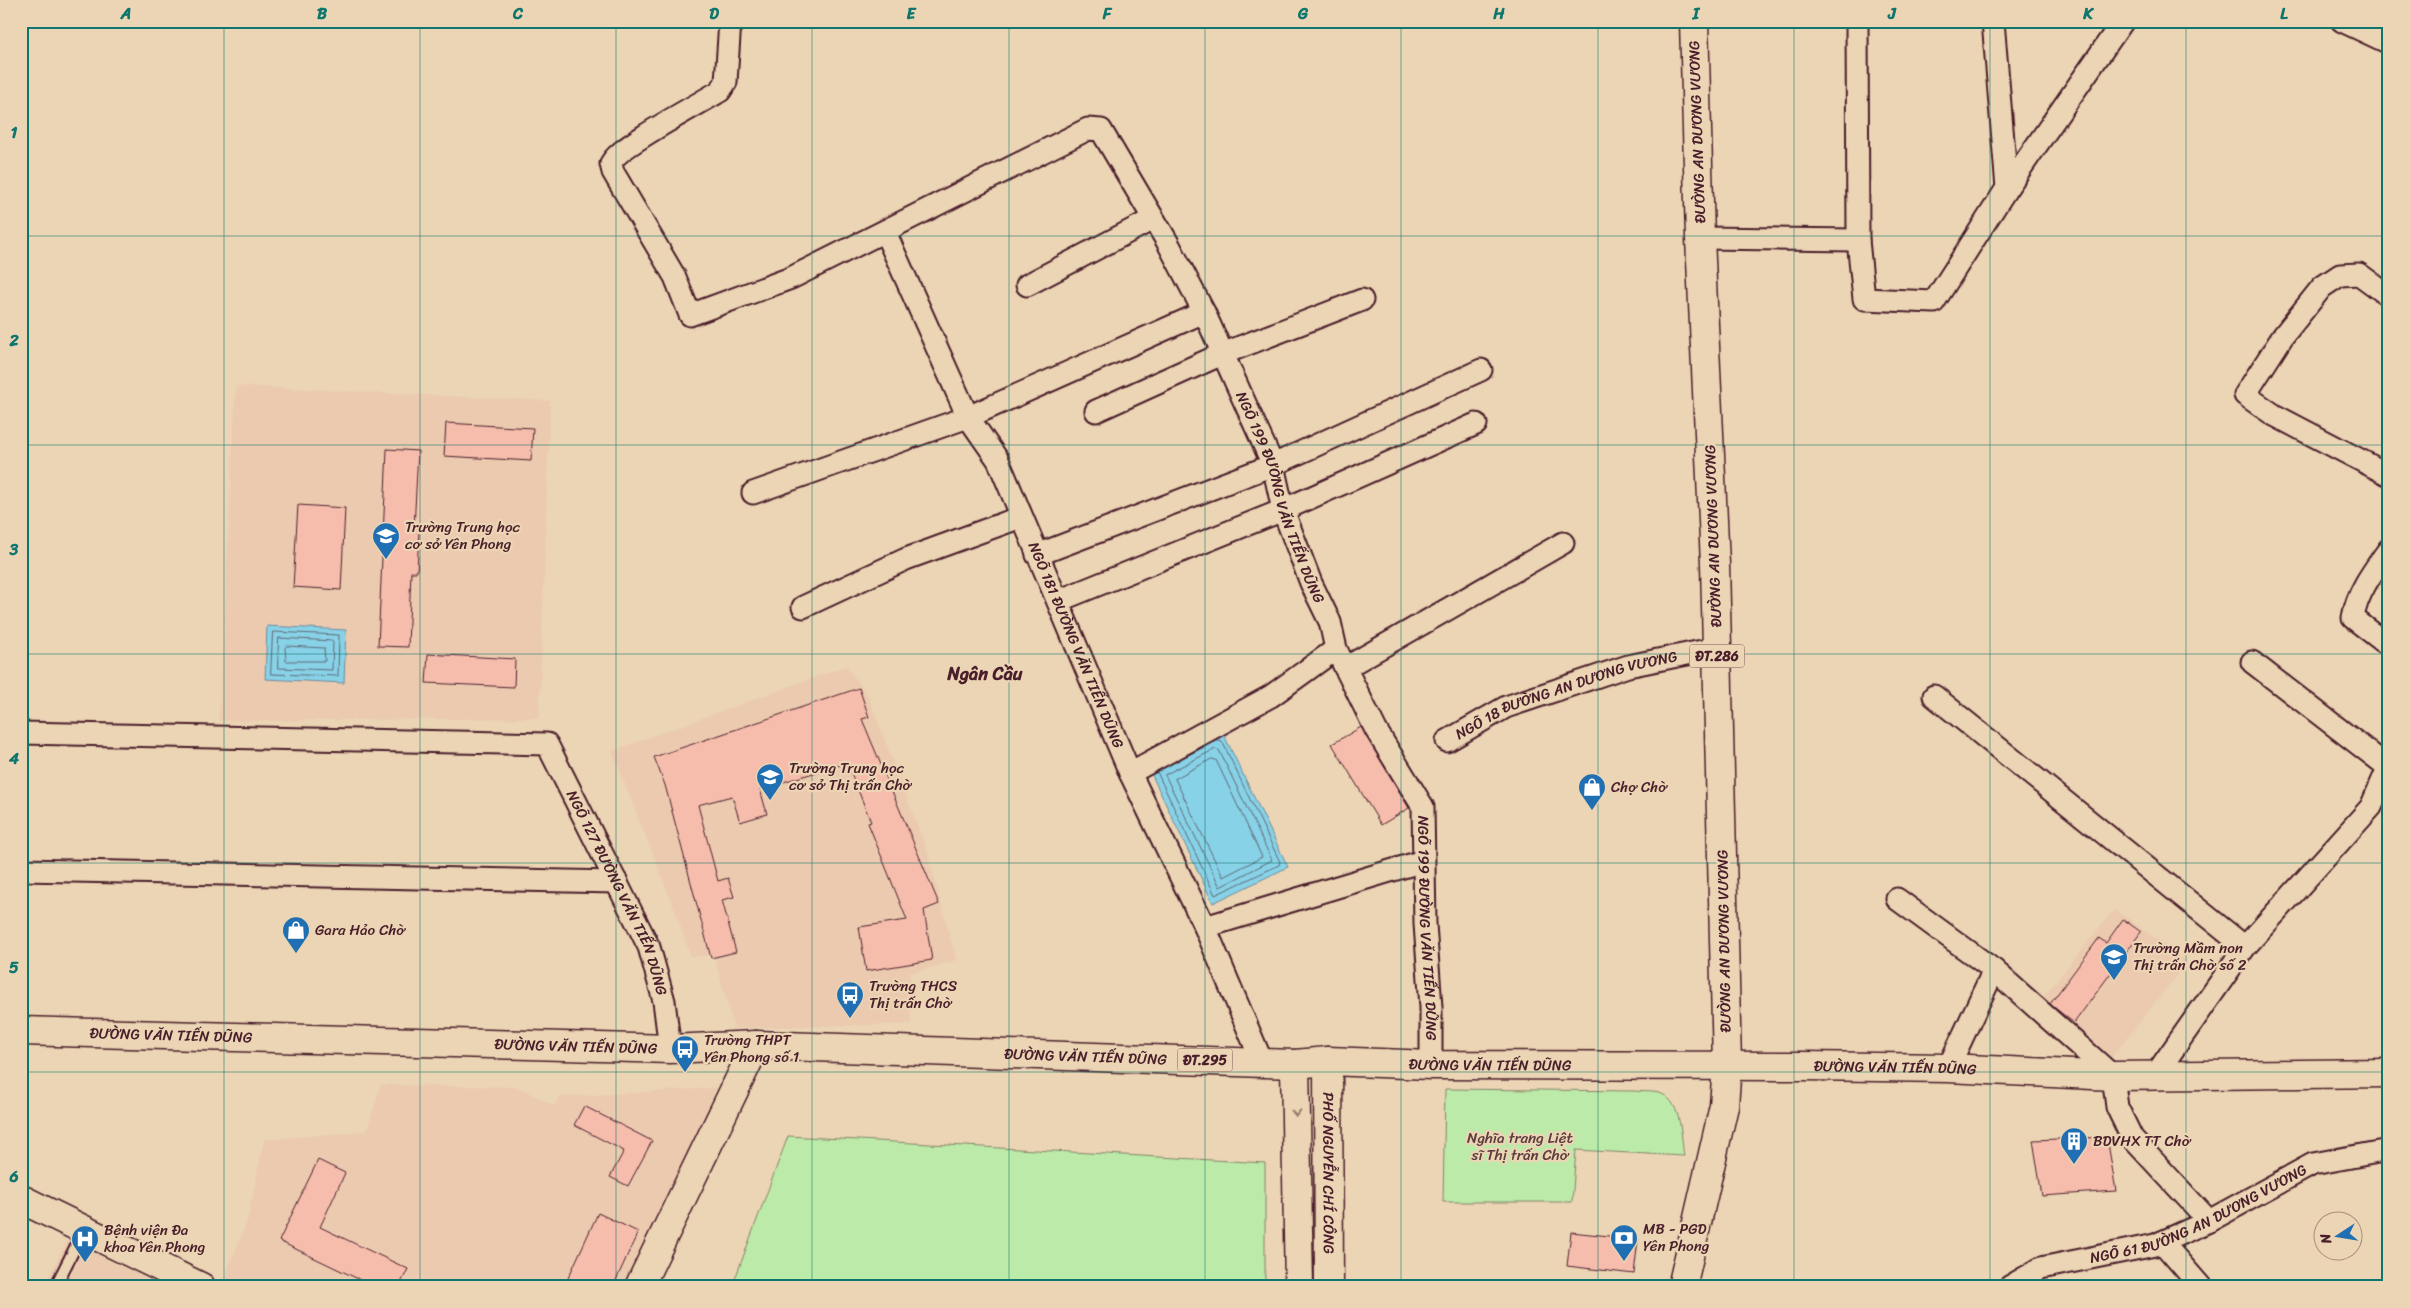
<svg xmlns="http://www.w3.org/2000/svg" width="2410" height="1308" font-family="Sriracha,sans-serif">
<rect width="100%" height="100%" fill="#ebd5b4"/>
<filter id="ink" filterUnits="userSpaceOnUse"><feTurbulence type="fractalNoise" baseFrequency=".02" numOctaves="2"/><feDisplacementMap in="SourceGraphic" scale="10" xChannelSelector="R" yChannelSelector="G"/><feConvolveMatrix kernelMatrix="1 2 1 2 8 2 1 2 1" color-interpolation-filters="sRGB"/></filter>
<g filter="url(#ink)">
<!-- built -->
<g fill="#ebcaaf">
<polygon points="236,386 550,401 539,718 219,721"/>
<polygon points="846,666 868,696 927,851 956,960 910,973 911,1024 734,1028 714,955 691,957 676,913 612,751"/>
<polygon points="2115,909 2187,962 2109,1061 2041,1000"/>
<polygon points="381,1085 518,1087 554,1106 560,1097 716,1088 632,1287 234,1287 223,1281 248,1219 264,1140 367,1131"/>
<polygon points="68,1240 163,1287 43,1287"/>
</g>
<!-- green -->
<g fill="#bceaa8" stroke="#83846a">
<path d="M1445 1089 1634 1091C1642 1092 1655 1091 1662 1094 1682 1103 1681 1138 1684 1156L1576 1150 1572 1202H1443Z"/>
<polygon points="788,1136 1265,1163 1265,1287 732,1287"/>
</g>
<!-- water -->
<g fill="#87d2e7" stroke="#6f8a9c">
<polygon points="267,626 346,630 344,683 265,679"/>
<polygon points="1223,733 1288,867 1213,903 1149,769"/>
</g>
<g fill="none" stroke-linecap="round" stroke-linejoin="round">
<!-- shore -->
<g stroke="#626776" stroke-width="1">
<polygon points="273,632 339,635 338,676 271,674"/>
<polygon points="279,638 333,641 332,670 278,668"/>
<polygon points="287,646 324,648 325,661 286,661 285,648"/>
<polygon points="1216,749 1219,750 1272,860 1220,887 1165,775"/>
<polygon points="1212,759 1216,760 1262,857 1223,877 1175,779"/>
<polyline points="1157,772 1215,895 1279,865 1280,862 1222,741 1219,740 1180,759"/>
</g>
</g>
<!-- building -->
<g fill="#f6bdad" stroke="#4a1f2b">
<polygon points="446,423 533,428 531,461 444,456"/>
<polygon points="387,449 418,451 414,529 419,530 417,572 411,572 408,647 378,646"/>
<polygon points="298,505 345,508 341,590 293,587"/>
<polygon points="428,654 515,659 514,687 426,683"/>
<polygon points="859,688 869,717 862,719 939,904 924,910 932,960 866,971 859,927 907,920 868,823 871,822 847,763 760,789 767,814 740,822 732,796 698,805 718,881 728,878 734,897 722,900 736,952 711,958 665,785 654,757"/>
<polygon points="1361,727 1409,808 1381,825 1332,744"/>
<polygon points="2123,919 2141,932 2074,1023 2050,1004 2099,938 2106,943"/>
<polygon points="584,1106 652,1141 628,1186 610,1177 624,1151 574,1125"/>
<polygon points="2107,1137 2116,1191 2042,1196 2033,1140"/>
<polygon points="318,1160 345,1173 320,1227 408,1269 399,1287 375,1287 279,1241"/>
<polygon points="598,1213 638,1232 613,1287 564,1287"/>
<polygon points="1571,1232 1638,1239 1634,1274 1567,1266"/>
</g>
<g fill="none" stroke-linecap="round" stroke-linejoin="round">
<!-- lane casing -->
<g stroke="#4a1f2b" stroke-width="14">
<polyline id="lane" points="55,1287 84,1230"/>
</g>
<!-- street casing -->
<g stroke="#4a1f2b" stroke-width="25">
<g id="street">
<path id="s1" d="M730 21 726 82 720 91C701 103 615 148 611 164L613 172 675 277 690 315 791 278 1088 129 1101 130 1168 243 1204 312 1273 465 1283 510 1311 583 1330 622 1336 649 1376 730 1423 807 1425 924 1431 1007V1065"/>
<polyline points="1857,21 1858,240 1864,299 1934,302 2007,188 1993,21"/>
<polyline points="2342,21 2389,43"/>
<polyline points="2007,188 2123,21"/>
<path id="s2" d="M885 232 968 417 998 460 1130 773 1205 927 1262 1062"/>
<polyline points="1700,238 1858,240"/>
<polyline points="1027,285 1153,219"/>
<polyline points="2389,296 2359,274 2340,275 2322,287 2283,336 2245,395 2274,415 2389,475"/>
<polyline points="1096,411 1222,354 1362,300"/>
<polyline points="753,493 968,417 1204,312"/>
<polyline points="1037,555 1273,465 1481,370"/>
<polyline points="1058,601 1283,510 1476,424"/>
<polyline points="803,607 906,559 1021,517"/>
<path d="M2384 642 2353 618C2357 592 2374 570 2389 549"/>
<polyline points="2252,662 2388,767"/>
<polyline points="1345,668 1563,543"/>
<polyline points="1934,696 2245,947"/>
<path id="s3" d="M21 733 547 744 649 947 664 1001 670 1049"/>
<path id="s4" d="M1447 741 1506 707 1628 666 1717 648"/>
<polyline points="1130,773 1271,696 1336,649"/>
<polyline points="21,870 617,882"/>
<polyline points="1897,899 1994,970 2113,1076 2117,1107 2132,1138 2209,1221"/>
<polyline points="1205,927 1423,861"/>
<polyline points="1948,1068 1994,970"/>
<polyline points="2156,1074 2245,947 2371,807 2389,766"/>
<polyline points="2162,1242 2201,1287"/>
<path id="s5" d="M2009 1287 2041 1268 2155 1245 2209 1221 2313 1164 2389 1150"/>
</g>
</g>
<!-- secondary casing -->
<g stroke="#4a1f2b" stroke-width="31">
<g id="secondary">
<path id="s6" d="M1328 1061 1329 1287"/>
<polyline points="1295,1064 1299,1287"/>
<polyline points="21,1199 201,1287"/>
<polyline points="639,1287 756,1045"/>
</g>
</g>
<!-- primary casing -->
<g stroke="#4a1f2b" stroke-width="31">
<g id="primary">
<path id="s7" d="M21 1031 670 1049 756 1045 1295 1064 1328 1061 1431 1065 1805 1066 1948 1068 2113 1076 2389 1073"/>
<polyline points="1682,1287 1724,1106 1727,1065 1715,564 1700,238 1694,21"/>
</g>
</g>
<!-- lane -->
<use href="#lane" stroke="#ebd5b4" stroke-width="10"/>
<!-- street -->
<use href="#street" stroke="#ebd5b4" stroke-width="21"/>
<!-- secondary -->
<use href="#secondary" stroke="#ebd5b4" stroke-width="28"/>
<!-- primary -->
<use href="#primary" stroke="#ebd5b4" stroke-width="28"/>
</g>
<!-- one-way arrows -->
<defs><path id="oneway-chevron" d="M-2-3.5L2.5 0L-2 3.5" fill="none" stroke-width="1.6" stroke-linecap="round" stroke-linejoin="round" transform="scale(1.25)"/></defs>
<use stroke="#9a7a70" href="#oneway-chevron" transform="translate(1296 1113) rotate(89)"/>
</g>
<!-- grid -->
<path fill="none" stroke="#0f766e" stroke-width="1" stroke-opacity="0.55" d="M224 21V1287M420 21V1287M616 21V1287M812 21V1287M1009 21V1287M1205 21V1287M1401 21V1287M1598 21V1287M1794 21V1287M1990 21V1287M2186 21V1287M21 236H2389M21 445H2389M21 654H2389M21 863H2389M21 1072H2389"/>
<!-- icons -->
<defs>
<g id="school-pin" transform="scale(1.4375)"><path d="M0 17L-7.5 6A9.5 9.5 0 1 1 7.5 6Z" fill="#1f6fb2" stroke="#ebd5b4"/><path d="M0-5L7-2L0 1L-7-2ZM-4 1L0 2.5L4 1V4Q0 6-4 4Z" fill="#fff"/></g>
<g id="shop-pin" transform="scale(1.4375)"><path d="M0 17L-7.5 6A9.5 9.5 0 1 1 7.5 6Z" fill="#1f6fb2" stroke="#ebd5b4"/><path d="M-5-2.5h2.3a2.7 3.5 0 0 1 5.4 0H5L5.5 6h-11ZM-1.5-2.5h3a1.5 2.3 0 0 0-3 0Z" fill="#fff"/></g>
<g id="bus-pin" transform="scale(1.4375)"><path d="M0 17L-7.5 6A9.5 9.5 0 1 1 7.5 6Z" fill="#1f6fb2" stroke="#ebd5b4"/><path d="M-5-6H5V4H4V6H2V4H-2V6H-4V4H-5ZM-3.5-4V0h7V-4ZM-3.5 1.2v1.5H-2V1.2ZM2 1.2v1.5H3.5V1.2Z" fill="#fff"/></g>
<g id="building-pin" transform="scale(1.4375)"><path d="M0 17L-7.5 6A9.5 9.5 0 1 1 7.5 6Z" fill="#1f6fb2" stroke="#ebd5b4"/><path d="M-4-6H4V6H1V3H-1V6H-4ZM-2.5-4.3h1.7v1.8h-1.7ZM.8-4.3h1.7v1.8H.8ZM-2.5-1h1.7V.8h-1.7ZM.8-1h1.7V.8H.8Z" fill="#fff"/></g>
<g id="bank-pin" transform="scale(1.4375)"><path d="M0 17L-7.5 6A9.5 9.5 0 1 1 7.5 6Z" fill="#1f6fb2" stroke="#ebd5b4"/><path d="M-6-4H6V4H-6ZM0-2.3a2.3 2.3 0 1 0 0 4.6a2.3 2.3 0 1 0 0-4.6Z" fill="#fff"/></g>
<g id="hospital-pin" transform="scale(1.4375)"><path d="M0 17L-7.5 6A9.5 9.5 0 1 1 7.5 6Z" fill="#1f6fb2" stroke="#ebd5b4"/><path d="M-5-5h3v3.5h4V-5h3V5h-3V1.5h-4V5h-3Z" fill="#fff"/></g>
</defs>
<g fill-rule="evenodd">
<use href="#school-pin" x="386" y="536"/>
<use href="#school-pin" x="770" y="777"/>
<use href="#shop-pin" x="1592" y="787"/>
<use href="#shop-pin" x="296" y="930"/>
<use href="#school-pin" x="2114" y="957"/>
<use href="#bus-pin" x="850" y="995"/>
<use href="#bus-pin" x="685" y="1049"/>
<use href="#building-pin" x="2074" y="1141"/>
<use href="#bank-pin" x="1624" y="1238"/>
<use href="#hospital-pin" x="85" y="1239"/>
</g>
<g text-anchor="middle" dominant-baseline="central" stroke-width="4.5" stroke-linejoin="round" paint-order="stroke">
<!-- shield labels -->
<g fill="#ebd5b4" stroke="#7a5654" stroke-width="1">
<rect x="1689.5" y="644.5" width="55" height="23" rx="4"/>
<rect x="1177.5" y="1048.5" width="55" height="23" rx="4"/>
</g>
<g font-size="14" font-weight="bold" fill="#4a1f2b">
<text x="1717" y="656">ĐT.286</text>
<text x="1205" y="1060">ĐT.295</text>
</g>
<!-- street labels -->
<g font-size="15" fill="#4a1f2b" stroke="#ebd5b4">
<text transform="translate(1697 132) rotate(-92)">ĐƯỜNG AN DƯƠNG VƯƠNG</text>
<text stroke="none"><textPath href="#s1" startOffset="1238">NGÕ 199 ĐƯỜNG VĂN TIẾN DŨNG</textPath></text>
<text transform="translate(1713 536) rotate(-92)">ĐƯỜNG AN DƯƠNG VƯƠNG</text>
<text stroke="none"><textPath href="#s2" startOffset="456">NGÕ 181 ĐƯỜNG VĂN TIẾN DŨNG</textPath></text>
<text stroke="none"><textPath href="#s4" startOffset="129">NGÕ 18 ĐƯỜNG AN DƯƠNG VƯƠNG</textPath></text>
<text stroke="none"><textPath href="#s3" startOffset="691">NGÕ 127 ĐƯỜNG VĂN TIẾN DŨNG</textPath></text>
<text stroke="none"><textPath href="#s1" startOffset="1702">NGÕ 199 ĐƯỜNG VĂN TIẾN DŨNG</textPath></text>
<text transform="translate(1724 941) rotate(-91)">ĐƯỜNG AN DƯƠNG VƯƠNG</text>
<text stroke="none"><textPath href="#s7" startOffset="150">ĐƯỜNG VĂN TIẾN DŨNG</textPath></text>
<text stroke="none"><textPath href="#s7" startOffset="555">ĐƯỜNG VĂN TIẾN DŨNG</textPath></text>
<text stroke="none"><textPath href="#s7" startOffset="1065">ĐƯỜNG VĂN TIẾN DŨNG</textPath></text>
<text stroke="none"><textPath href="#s7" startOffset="1470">ĐƯỜNG VĂN TIẾN DŨNG</textPath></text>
<text stroke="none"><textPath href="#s7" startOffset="1875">ĐƯỜNG VĂN TIẾN DŨNG</textPath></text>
<text stroke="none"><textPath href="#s6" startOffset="112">PHỐ NGUYỄN CHÍ CÔNG</textPath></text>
<text stroke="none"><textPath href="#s5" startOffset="205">NGÕ 61 ĐƯỜNG AN DƯƠNG VƯƠNG</textPath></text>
</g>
<!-- poi labels -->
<g font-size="15" fill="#4a1f2b" stroke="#ebd5b4" text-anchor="start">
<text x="405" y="527">Trường Trung học<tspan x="405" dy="17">cơ sở Yên Phong</tspan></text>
<text x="789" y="768">Trường Trung học<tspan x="789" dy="17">cơ sở Thị trấn Chờ</tspan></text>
<text x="1611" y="787">Chợ Chờ</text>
<text x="315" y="930">Gara Hảo Chờ</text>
<text x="2133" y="948">Trường Mầm non<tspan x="2133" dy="17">Thị trấn Chờ số 2</tspan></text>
<text x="869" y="986">Trường THCS<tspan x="869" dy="17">Thị trấn Chờ</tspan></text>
<text x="704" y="1040">Trường THPT<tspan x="704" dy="17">Yên Phong số 1</tspan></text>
<text x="2093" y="1141">BDVHX TT Chờ</text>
<text x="1643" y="1229">MB - PGD<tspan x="1643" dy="17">Yên Phong</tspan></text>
<text x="104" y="1230">Bệnh viện Đa<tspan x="104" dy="17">khoa Yên Phong</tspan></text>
</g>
<!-- park labels -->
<g font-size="15" fill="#5b3d3e" stroke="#ebd5b4">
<text x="1520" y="1138">Nghĩa trang Liệt<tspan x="1520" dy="17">sĩ Thị trấn Chờ</tspan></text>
</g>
<!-- quarter labels -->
<g font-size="18" font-weight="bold" fill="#4a1f2b" stroke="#ebd5b4">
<text x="985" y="674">Ngân Cầu</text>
</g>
</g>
<!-- margin -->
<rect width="2410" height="1308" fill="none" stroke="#ebd5b4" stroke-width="55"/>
<!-- north arrow -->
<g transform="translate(2338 1236) rotate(258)"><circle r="24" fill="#ebd5b4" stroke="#ab8c7d"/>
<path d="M0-4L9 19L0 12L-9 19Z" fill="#1f6fb2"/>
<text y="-8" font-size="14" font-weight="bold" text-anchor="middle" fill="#4a1f2b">N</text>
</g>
<rect x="28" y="28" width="2354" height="1252" fill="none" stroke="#0f766e" stroke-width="2"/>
<g font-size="16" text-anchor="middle" font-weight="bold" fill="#0f766e">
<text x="126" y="19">A</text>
<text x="322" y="19">B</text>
<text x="518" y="19">C</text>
<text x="714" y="19">D</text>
<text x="911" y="19">E</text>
<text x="1107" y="19">F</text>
<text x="1303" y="19">G</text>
<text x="1499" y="19">H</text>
<text x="1696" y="19">I</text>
<text x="1892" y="19">J</text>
<text x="2088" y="19">K</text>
<text x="2284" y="19">L</text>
<text x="14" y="138">1</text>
<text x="14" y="346">2</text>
<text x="14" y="555">3</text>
<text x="14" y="764">4</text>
<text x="14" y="973">5</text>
<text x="14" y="1182">6</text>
</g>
</svg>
